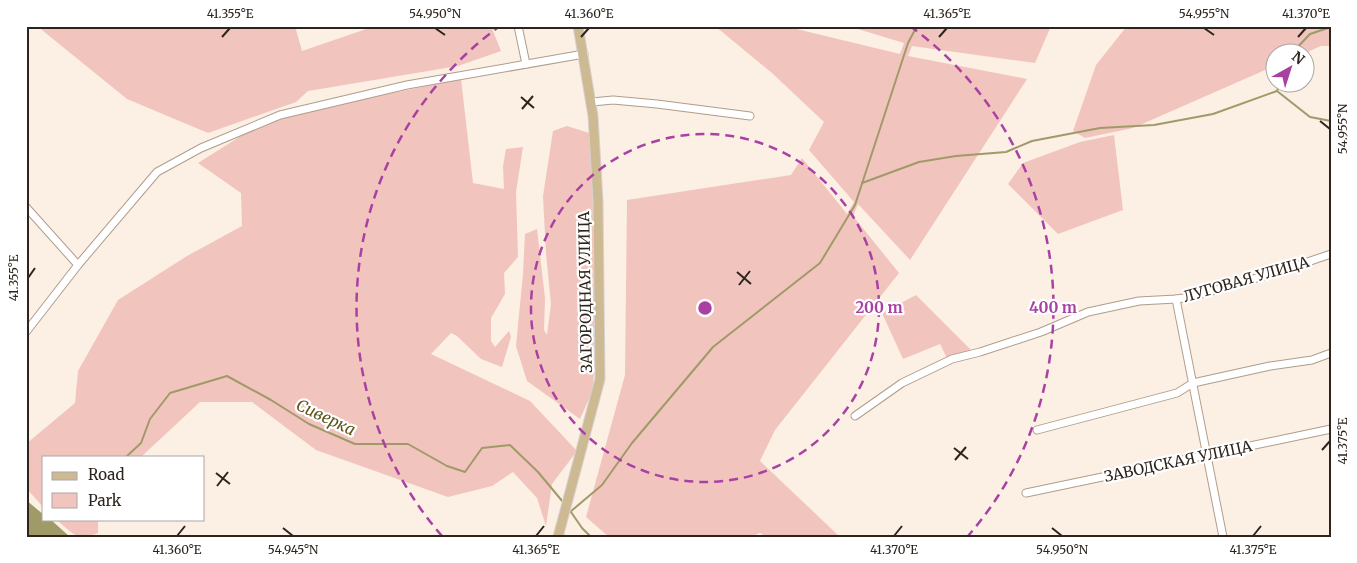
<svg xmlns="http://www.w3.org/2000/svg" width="1357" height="563" font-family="Merriweather,serif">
<rect width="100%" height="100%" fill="#fcefe4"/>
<!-- green -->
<g fill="#f2c4be">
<polygon points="37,26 295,26 302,51 375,26 491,26 501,51 458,66 308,91 296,102 208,133 127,99"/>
<polygon points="715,26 784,26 900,54 904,43 848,26 1051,26 1035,63 912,46 908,56 1027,79 910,260 858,204 853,216 899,273 775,430 760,461 840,537 767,537 760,533 751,537 609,537 586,517 625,375 627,200 791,175 802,158 847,214 854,202 809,150 824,122 772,73"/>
<polygon points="1127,26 1331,26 1331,46 1321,46 1305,53 1274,52 1274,66 1133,128 1085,138 1073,131 1096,65"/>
<polygon points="461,79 473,183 504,189 503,166 506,149 523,147 516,192 518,257 504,273 505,294 491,318 491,341 495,347 509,331 511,337 502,367 481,359 457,336 451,333 431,354 530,401 577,451 552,484 546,526 537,498 513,472 492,486 448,497 316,450 252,402 200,402 141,457 44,457 44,508 26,488 26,444 75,403 78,371 118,300 187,256 242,226 241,193 198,163 244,134 286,115"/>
<polygon points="567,126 589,133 595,206 597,317 593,390 580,419 527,381 516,346 523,274 525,234 537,229 545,298 544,330 547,335 551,304 546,254 543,196 553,131"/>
<polygon points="1114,135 1123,210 1058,234 1008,184 1023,163 1080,142"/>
<polygon points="916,295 971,350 947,358 940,344 903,359 882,313"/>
<path d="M56 519H98V533C77 542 72 533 56 519Z"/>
</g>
<!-- water -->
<polygon fill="#a09a68" points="26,500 44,515 44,519 50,519 70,537 26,537"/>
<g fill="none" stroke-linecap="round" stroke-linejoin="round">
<!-- stream -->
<g stroke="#a09a68" stroke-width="2">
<polyline points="1293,52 1310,34 1331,27"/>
<polyline points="1277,91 1310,117 1331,121"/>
<polyline points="1277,91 1280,82"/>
<polyline points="862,183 919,162 956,156 1006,152 1032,141 1100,128 1154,125 1213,114 1277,91"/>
<polyline points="126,457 141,443 150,419 170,393 227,376 271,400 309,424 355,444 408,444 447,466 465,472 482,448 510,445 538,472 563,502"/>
<polyline points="570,512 602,485 632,443 713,347 820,263 855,205 908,43 917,26"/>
<polyline points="571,512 582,528 591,537"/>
</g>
<!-- minor casing -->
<g stroke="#b09d8b" stroke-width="9">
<g id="minor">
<polyline points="518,26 526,64"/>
<polyline points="592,102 613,100 657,104 750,116"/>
<polyline points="26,207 78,265"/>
<polyline points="1176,299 1223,537"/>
<polyline points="26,332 78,265 157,172 201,148 280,115 407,85 584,54"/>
<polyline points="855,416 902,383 952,359 980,352 1041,332 1088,312 1139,301 1176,299 1191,297 1284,270 1331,254"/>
<polyline points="1037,430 1177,393 1193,383 1270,366 1312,360 1331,353"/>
<polyline points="1026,493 1331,429"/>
</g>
</g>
<!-- major casing -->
<g stroke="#d5d3d2" stroke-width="11">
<polyline id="major" points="558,537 600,379 598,201 593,116 578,26"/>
</g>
<!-- minor -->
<use href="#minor" stroke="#fff" stroke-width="7"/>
<!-- major -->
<use href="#major" stroke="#cdba92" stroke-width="9"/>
</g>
<!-- ticks -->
<path fill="none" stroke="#2c241d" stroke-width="2" d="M435 28 445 35M1204 28 1214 35M222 37 230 28M581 37 589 28M939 37 947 28M1298 37 1306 28M521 97 534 108M522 109 533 96M1320 121 1330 129M737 272 751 284M28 278 35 268M739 285 750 271M954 448 968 459M1322 450 1330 441M955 460 966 447M216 473 230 484M217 486 228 472M283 528 293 536M1052 528 1062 536M177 536 185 526M536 536 544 526M894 536 902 526M1253 536 1261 526"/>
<!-- distance rings -->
<g fill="none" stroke="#a941a3" stroke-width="2.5" stroke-dasharray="9 6">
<circle cx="705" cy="308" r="174"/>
<path d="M442 536A348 348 0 0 1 500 26M910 26A348 348 0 0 1 968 536"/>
</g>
<g text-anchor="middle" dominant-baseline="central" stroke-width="4.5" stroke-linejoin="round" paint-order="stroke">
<!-- street labels -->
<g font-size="15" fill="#2c241d" stroke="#fff">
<text transform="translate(1246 279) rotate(-16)">ЛУГОВАЯ УЛИЦА</text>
<text transform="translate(585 292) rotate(-91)">ЗАГОРОДНАЯ УЛИЦА</text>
<text transform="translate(1178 461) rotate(-12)">ЗАВОДСКАЯ УЛИЦА</text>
</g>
<!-- water labels -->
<g font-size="16" font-style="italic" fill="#5c5519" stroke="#fff">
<text transform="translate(326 417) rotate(25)">Сиверка</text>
</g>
</g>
<circle cx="705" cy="308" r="8" fill="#a941a3" stroke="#fff" stroke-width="2.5"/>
<g font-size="15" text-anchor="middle" font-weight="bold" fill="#a941a3" stroke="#fff" stroke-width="4.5" stroke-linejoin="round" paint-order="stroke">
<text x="879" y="313">200 m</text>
<text x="1053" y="313">400 m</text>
</g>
<!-- border -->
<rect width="1357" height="563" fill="none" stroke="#ffffff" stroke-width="55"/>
<!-- legend -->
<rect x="42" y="456" width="162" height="65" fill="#ffffff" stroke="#aba7a5"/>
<rect x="52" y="472" width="25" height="8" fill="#cdba92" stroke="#aba7a5"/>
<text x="88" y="480" font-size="15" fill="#2c241d">Road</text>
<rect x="52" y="493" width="25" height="15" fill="#f2c4be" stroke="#aba7a5"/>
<text x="88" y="506" font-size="15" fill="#2c241d">Park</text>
<!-- north arrow -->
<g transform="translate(1290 68) rotate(39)"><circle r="24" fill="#ffffff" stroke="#aba7a5"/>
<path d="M0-4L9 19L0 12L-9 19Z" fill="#a941a3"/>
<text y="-8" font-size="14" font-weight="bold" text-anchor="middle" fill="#2c241d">N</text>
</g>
<rect x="28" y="28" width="1302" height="508" fill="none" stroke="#2c241d" stroke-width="2"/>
<g font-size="12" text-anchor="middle" fill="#2c241d">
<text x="230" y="18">41.355°E</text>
<text x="435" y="18">54.950°N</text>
<text x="589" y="18">41.360°E</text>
<text x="947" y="18">41.365°E</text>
<text x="1204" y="18">54.955°N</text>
<text x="1306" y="18">41.370°E</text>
<text transform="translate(1343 129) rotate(-90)" y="4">54.955°N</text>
<text transform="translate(14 278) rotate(-90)" y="4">41.355°E</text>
<text transform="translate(1343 441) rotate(-90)" y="4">41.375°E</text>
<text x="177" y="554">41.360°E</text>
<text x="293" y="554">54.945°N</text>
<text x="536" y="554">41.365°E</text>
<text x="894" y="554">41.370°E</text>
<text x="1062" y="554">54.950°N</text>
<text x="1253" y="554">41.375°E</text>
</g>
</svg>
